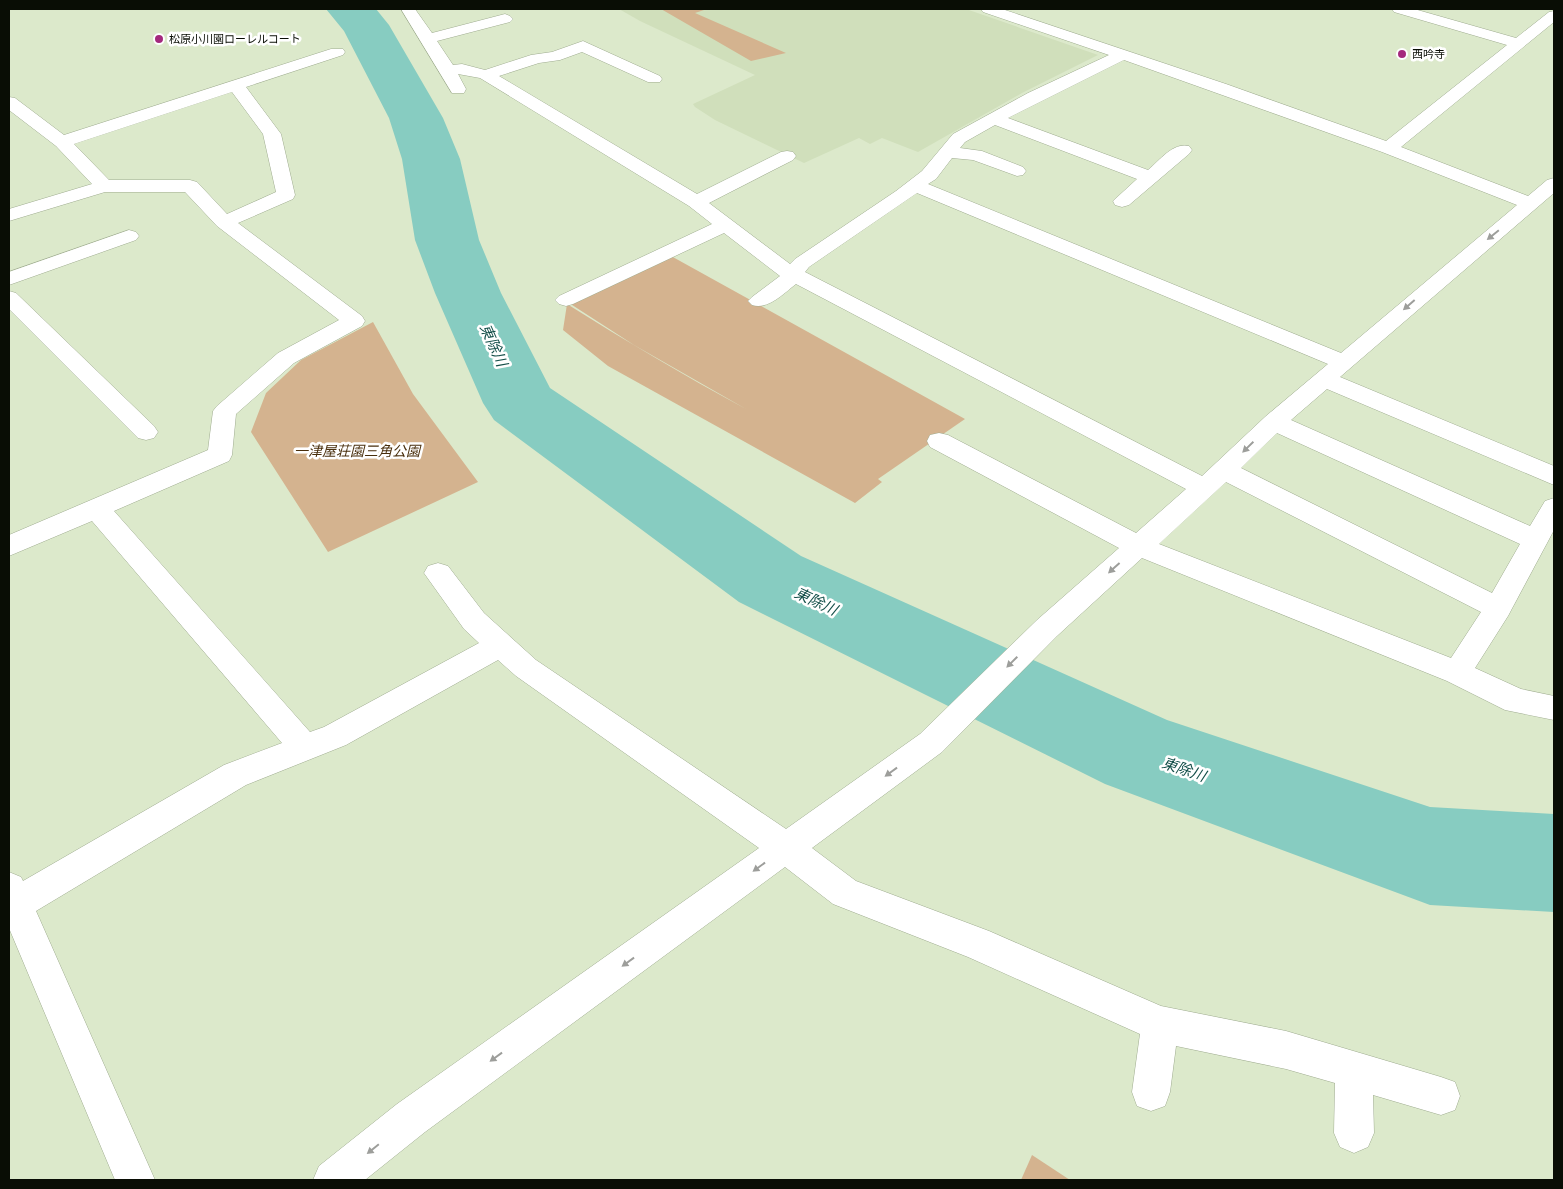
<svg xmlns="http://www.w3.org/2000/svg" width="1563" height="1189" font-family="Lora,'Noto Sans JP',serif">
<rect width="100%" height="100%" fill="#dce9cb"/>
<!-- built -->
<polygon fill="#d0dfbb" points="619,9 966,9 1098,55 1022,93 918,152 882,138 870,144 859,138 804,163 715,120 695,107 693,104 755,75 640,21"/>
<!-- green -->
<g fill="#d4b38f">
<polygon points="661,9 707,9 695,13 786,53 751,61"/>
<path d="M671 256 965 419 878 479 882 482 855 503 608 366 563 330 567 304C626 341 685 376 746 409L634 345 569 303Z"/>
<polygon points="373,322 413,394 478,482 328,552 251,432 266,393 301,360"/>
<polygon points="1032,1155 1070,1180 1021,1180"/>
</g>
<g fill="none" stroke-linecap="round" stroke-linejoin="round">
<!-- river -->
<polygon fill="#87ccc1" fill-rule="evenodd" points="326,9 376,9 389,25 443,118 460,159 479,240 501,293 550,388 801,556 1167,720 1430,807 1554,814 1554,912 1430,905 1105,784 739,602 494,420 483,403 435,293 415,240 402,159 389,118 344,31"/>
<!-- minor casing -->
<g stroke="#9fac90" stroke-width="1">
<g id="minor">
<path d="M401 9H415L432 33 505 14 510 16 513 19 510 22 437 41 453 65 462 64 485 70 531 55 552 52 583 41 660 76 662 79 660 82H648L582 52 560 60 539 63 499 76 697 194 781 152 787 151 793 152 796 156 793 160 709 203 790 264 795 259 896 191 922 171 953 134 1028 93 1109 55 983 12 981 9H1002L1226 84 1386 141 1507 45 1394 12 1392 9H1414L1516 38 1549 12 1554 11V22L1401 147 1528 196 1547 180 1554 178V193L1340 377 1554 466V485L1327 389 1291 420 1530 526 1545 501 1554 498V530L1508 616 1475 668 1521 689 1554 696V720L1505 710 1447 681 1142 558 1057 636 942 752 812 848 856 881 989 931 1161 1006 1286 1031 1441 1077 1455 1082 1460 1096 1455 1110 1441 1115 1373 1095 1374 1133 1368 1147 1354 1153 1340 1147 1334 1133 1335 1083 1286 1069 1176 1046 1170 1092 1165 1106 1151 1111 1137 1106 1132 1092 1140 1034 968 957 833 904 785 867 425 1132 365 1180H313L319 1166 397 1104 759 848 516 676 498 660 346 745 246 785 36 911 155 1180H115L9 928V872L21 877 23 881 224 765 282 743 92 521 9 556V535L208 450 213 411 217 406 278 353 339 320 217 226 185 192H105L9 221V209L92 184 56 146 9 110V97L15 98 64 135 331 49H343L345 52 343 55 246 87 281 134 295 195 293 199 238 223 362 316 365 321 362 326 294 363 236 414 232 455 229 461 114 511 310 732 324 727 479 643 464 629 424 573 428 566 438 563 448 566 484 613 536 660 786 829 920 734 1037 620 1119 548 930 447 927 441 930 435 939 433 948 435 1136 533 1186 489 796 284C783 294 768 310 752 305L748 301 752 297 780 276 724 233 573 304 566 306 559 304 555 300 559 296 712 224 689 206 480 78 458 74 466 89 464 93H452ZM1124 60 1382 152 1517 205 1341 353 928 184 936 179 952 158 973 160 1017 176 1023 175 1026 171 1023 167 982 151 960 148 965 142 995 125 1137 179 1113 201 1115 205 1122 207 1129 205 1189 154 1192 150 1189 146C1173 142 1159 161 1148 170L1008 118ZM232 92 263 134 276 192 227 214 197 182 190 180H109L74 144ZM917 193 1328 364 1266 416 1202 476 805 272 809 267ZM1277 433 1520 544 1492 593 1241 468ZM1226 482 1481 612 1451 658 1159 544Z"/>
<polygon points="129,230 136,232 139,236 136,240 9,285 9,272"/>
<polygon points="9,291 16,293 154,426 158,432 154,438 146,440 138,438 9,309"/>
</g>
</g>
<!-- minor -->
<use href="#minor" fill="#fff" fill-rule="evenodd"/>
</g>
<!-- one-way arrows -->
<defs><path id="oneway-solid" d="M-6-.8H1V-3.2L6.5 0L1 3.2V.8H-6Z" transform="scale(1.25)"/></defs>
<g fill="#9d9e9b">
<use href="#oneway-solid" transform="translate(1493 235) rotate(141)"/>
<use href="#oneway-solid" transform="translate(1409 305) rotate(139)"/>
<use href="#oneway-solid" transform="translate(1248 447) rotate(136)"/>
<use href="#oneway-solid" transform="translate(1114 568) rotate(138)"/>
<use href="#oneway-solid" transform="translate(1012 662) rotate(135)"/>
<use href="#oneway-solid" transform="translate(891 772) rotate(144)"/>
<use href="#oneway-solid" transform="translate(759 867) rotate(144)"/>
<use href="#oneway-solid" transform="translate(628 962) rotate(144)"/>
<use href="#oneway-solid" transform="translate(496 1057) rotate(144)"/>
<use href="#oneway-solid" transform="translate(373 1149) rotate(141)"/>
</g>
<!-- markers -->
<g fill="#a4297d" stroke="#fff" stroke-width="2">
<circle cx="159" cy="39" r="5"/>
<circle cx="1402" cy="54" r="5"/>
</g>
<g text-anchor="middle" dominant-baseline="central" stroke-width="5" stroke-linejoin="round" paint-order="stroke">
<!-- far-poi labels -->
<g font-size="11" fill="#090d05" stroke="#fff" text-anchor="start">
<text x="169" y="39">松原小川園ローレルコート</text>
<text x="1412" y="54">西吟寺</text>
</g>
<!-- park labels -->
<g font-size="14" font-style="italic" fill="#482e0c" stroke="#fff">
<text x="357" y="451">一津屋荘園三角公園</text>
</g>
<!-- water labels -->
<g font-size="15" font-style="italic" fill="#144f49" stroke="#fff">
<text transform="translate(494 345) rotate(66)">東除川</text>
<text transform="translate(816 601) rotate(25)">東除川</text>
<text transform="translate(1184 769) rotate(19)">東除川</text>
</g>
</g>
<!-- border -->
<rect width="1563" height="1189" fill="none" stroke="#090d05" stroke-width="20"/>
</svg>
